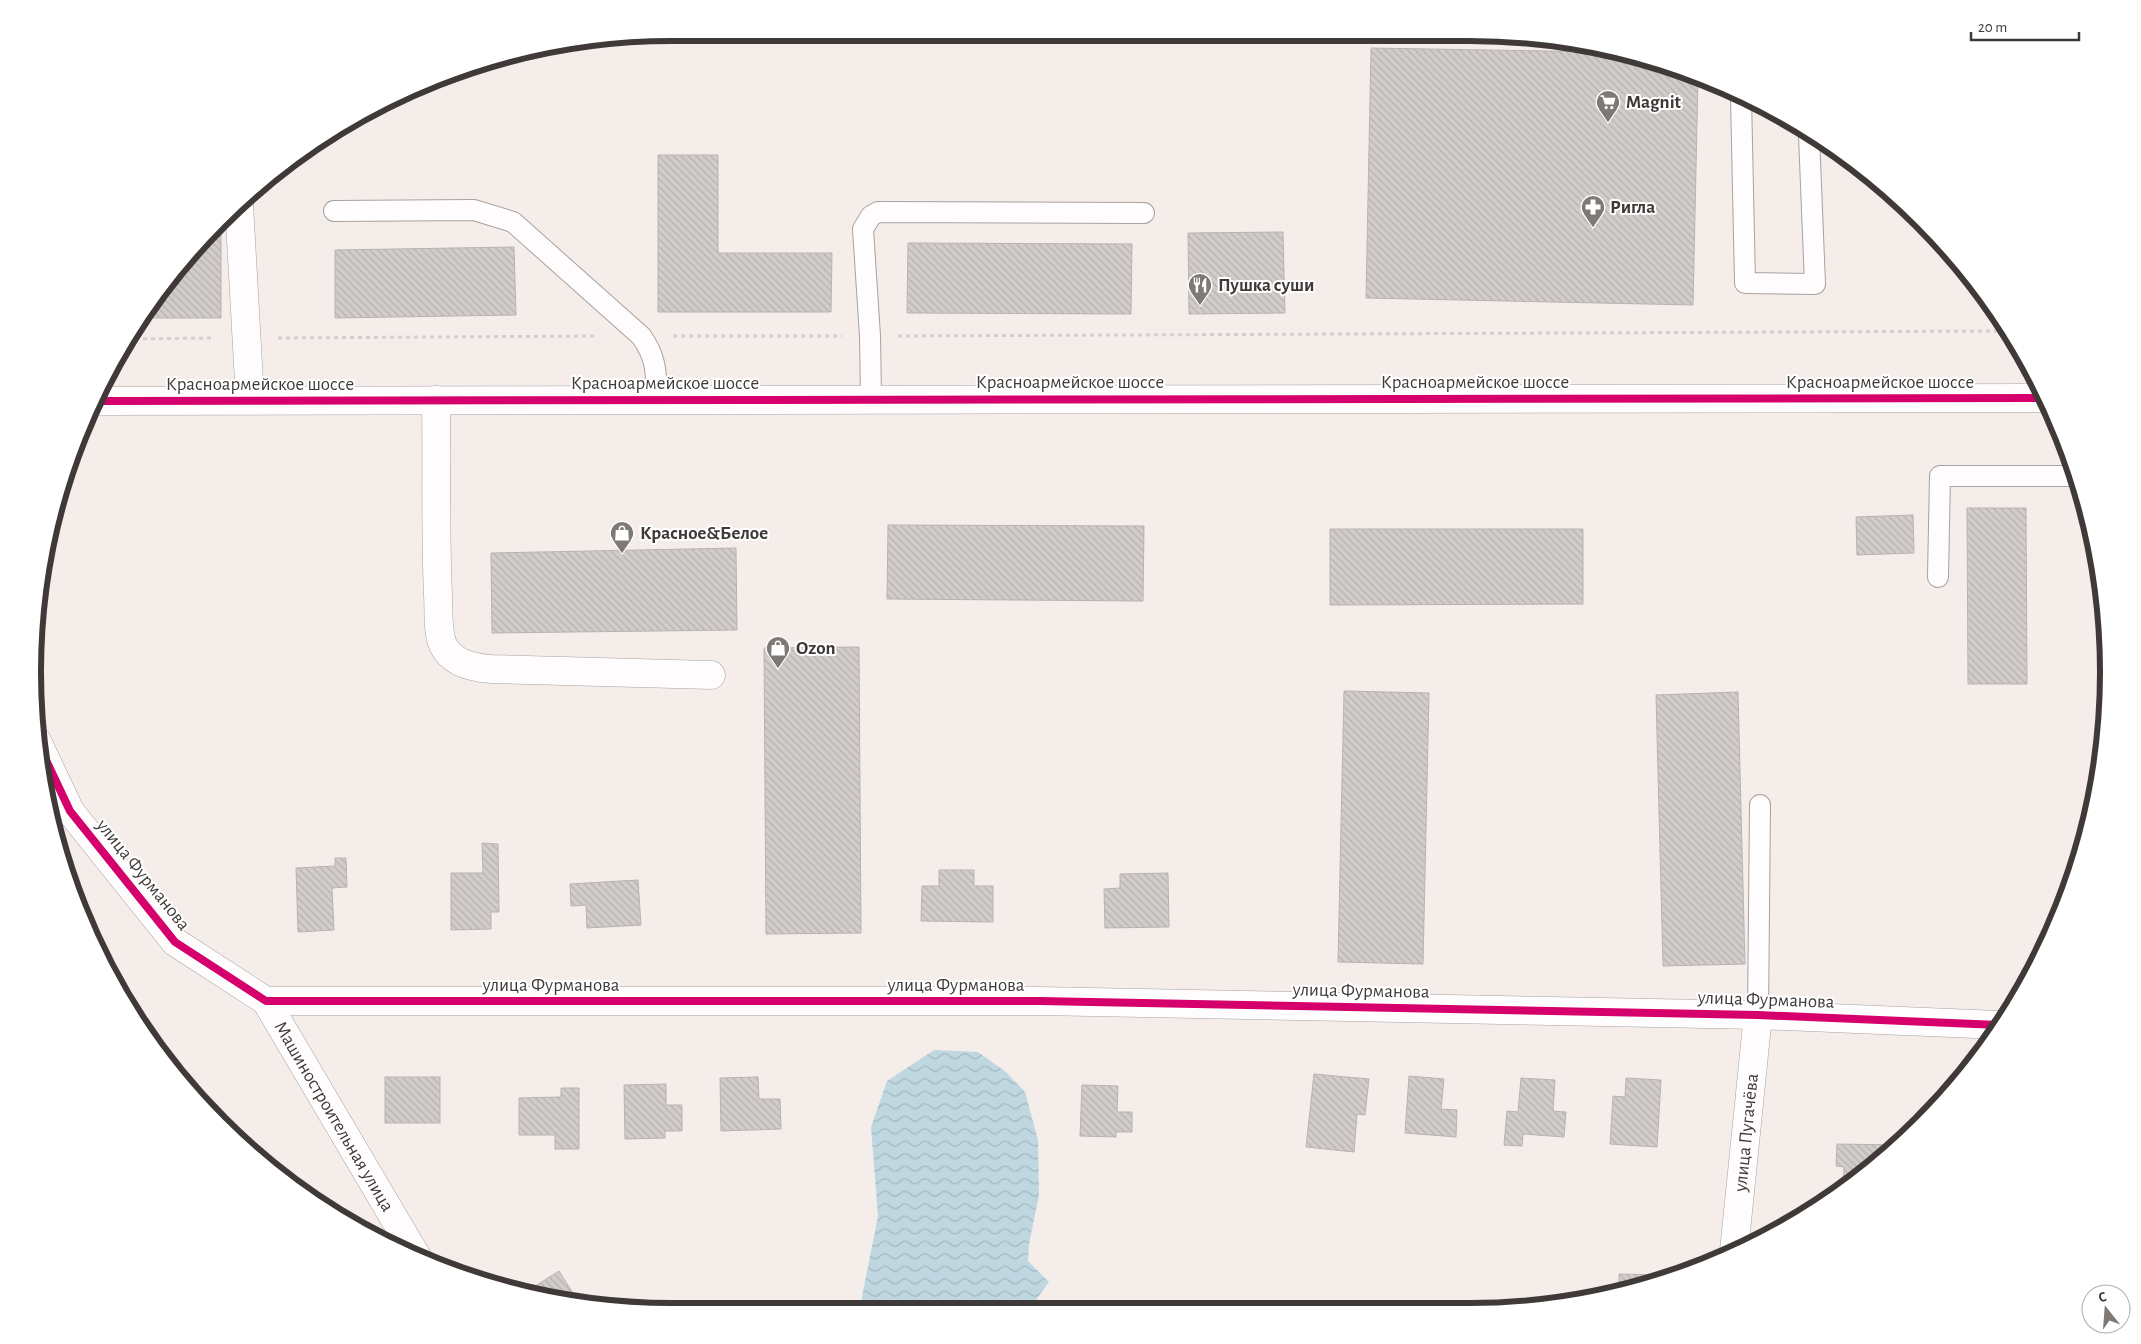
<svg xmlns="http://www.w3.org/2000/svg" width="2141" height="1344" font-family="'Alegreya Sans',sans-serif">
<defs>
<pattern id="industrial-furrows" width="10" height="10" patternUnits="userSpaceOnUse" patternTransform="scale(1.25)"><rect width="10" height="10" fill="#edded8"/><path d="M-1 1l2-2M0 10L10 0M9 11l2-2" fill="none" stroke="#ccbfba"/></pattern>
<pattern id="water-waves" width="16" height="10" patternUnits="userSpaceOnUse" patternTransform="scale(1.25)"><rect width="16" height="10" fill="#bed7e1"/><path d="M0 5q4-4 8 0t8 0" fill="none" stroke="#a4b9c2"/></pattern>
<pattern id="building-back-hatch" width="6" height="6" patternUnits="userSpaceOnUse" patternTransform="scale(1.25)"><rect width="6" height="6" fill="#d2cdca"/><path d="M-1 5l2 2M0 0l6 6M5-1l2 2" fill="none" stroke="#b5b1ae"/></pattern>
</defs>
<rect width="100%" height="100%" fill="#f5edea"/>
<!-- industrial -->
<polygon fill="url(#industrial-furrows)" points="110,975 236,1136 191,1094 140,1028"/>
<!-- water -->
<polygon fill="url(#water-waves)" points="934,1050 978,1052 1006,1072 1025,1092 1038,1140 1039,1195 1029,1244 1028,1261 1049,1282 1030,1308 860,1307 878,1216 871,1127 887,1081"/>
<!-- building -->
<g fill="url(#building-back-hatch)" stroke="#b8b3b1">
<polygon points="1371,48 1605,52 1698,77 1693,305 1366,298"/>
<polygon points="658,155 718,155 718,253 832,253 831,312 658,312"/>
<polygon points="215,226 221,226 221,318 141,318 164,283"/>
<polygon points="1283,232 1285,313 1189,314 1188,233"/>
<polygon points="908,243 1132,244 1131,314 907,313"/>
<polygon points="514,247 516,315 335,318 335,250"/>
<polygon points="1967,508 2026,508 2027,684 1968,684"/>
<polygon points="1913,515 1914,553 1857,555 1856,517"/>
<polygon points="888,525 1144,526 1143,601 887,599"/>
<polygon points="1330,529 1583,529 1583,604 1330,605"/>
<polygon points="736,548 737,630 492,633 491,553"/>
<polygon points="859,647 861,933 766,934 764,648"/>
<polygon points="1344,691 1429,693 1423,964 1338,962"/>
<polygon points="1738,692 1745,964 1663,966 1656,695"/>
<polygon points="482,843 498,844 499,912 491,912 491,929 451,930 451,873 483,873"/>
<polygon points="335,858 346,858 347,887 332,888 334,930 298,932 296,868 335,866"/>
<polygon points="939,870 974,870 974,886 993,886 993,922 921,921 922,886 939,886"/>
<polygon points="1168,873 1169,927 1105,928 1104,889 1120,888 1120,874"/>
<polygon points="638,880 641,925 587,928 586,905 571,906 570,884"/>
<polygon points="1314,1074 1369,1079 1365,1115 1357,1114 1354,1152 1306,1147"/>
<polygon points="1409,1076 1444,1079 1441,1109 1457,1110 1456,1137 1405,1133"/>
<rect x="385" y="1077" width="55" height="46"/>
<polygon points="758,1077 759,1099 780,1099 781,1129 721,1131 720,1078"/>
<polygon points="1521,1078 1555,1080 1553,1111 1566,1112 1564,1137 1523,1134 1522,1146 1504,1145 1507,1111 1518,1112"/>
<polygon points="1626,1078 1661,1080 1657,1147 1610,1144 1613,1096 1625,1097"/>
<polygon points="666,1084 666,1105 682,1105 682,1131 665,1131 665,1138 625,1139 624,1085"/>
<polygon points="1082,1085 1118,1086 1117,1112 1132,1112 1132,1132 1116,1132 1116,1137 1080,1136"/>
<polygon points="561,1088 579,1088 579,1149 555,1149 555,1135 519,1135 519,1098 561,1097"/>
<polygon points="1837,1144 1898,1145 1890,1153 1843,1187 1844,1167 1836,1166"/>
<polygon points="559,1271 579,1303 578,1303 529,1290"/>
<polygon points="1619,1274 1665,1275 1665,1279 1619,1289"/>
</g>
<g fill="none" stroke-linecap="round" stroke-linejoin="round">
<!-- service casing -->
<g stroke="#a7a29f" stroke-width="22">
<g id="service">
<polyline points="1741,97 1745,283 1815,284 1809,136"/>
<path d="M334 211 474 210 513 222 641 336C657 358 656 373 657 399"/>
<polyline points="871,399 870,336 863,229 871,216 878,212 1144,213"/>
<polyline points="1938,577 1940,476 2077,476"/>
<polyline points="1758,1015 1760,805"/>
</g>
</g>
<!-- minor casing -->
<g stroke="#a7a29f" stroke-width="29">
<g id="minor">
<polyline points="239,204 250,400"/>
<path d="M436 400C437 465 435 530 438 595 439 610 437 631 443 645 452 664 475 668 492 669L711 675"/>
<polyline points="37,741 70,811 175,942 266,1001 1039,1001 1758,1015 1999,1025"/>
<path id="s1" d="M266 1001 417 1257"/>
<path id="s2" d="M1734 1251 1758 1015"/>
</g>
</g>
<!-- tertiary casing -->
<g stroke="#a7a29f" stroke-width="29">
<polyline id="tertiary" points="96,401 2043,398"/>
</g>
<!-- path -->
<g stroke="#d2cfce" stroke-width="3" stroke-dasharray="4 4" stroke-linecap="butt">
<polyline points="673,336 842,336"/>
<polyline points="898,336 2008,331"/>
<polyline points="278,338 597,336"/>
<polyline points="127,339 215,338"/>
</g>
<!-- service -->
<use href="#service" stroke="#fefcfc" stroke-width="20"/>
<!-- minor -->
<use href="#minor" stroke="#fefcfc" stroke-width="28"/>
<!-- tertiary -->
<use href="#tertiary" stroke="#fefcfc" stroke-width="28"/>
<!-- cycleway casing -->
<g stroke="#fff" stroke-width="11">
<g id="cycleway">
<polyline points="96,401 2043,398"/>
<polyline points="37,741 70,811 175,942 266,1001 1039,1001 1758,1015 1999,1025"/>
</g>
</g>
<!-- cycleway -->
<use href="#cycleway" stroke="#d6006c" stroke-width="8"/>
</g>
<!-- icons -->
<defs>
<g id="supermarket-pin" transform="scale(1.25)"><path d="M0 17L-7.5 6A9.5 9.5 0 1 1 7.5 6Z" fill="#7f7976" stroke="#fff"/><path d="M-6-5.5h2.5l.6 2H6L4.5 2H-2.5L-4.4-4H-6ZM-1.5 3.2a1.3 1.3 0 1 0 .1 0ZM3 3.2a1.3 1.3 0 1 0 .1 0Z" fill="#fff"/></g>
<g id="pharmacy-pin" transform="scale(1.25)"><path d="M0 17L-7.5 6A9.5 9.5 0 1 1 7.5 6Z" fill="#7f7976" stroke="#fff"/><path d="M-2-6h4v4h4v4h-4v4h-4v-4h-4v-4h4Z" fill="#fff"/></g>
<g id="restaurant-pin" transform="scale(1.25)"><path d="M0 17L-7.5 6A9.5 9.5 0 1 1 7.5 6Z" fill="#7f7976" stroke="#fff"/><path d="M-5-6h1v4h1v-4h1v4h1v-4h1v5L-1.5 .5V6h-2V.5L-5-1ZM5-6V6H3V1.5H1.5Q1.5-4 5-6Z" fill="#fff"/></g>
<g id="shop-pin" transform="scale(1.25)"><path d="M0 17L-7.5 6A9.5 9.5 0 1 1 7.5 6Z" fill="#7f7976" stroke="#fff"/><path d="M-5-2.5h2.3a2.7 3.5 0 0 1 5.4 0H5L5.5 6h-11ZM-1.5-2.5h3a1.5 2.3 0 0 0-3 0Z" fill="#fff"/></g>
</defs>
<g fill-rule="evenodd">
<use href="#supermarket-pin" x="1608" y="102"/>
<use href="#pharmacy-pin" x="1593" y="207"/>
<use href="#restaurant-pin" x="1200" y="285"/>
<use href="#shop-pin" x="622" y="533"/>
<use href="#shop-pin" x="778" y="648"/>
</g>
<g text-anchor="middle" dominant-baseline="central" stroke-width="4" stroke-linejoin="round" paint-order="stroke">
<!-- poi labels -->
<g font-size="19" font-weight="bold" fill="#3f3a38" stroke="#fff" text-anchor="start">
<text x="1626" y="102">Magnit</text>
<text x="1610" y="207">Ригла</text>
<text x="1218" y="285">Пушка суши</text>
<text x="640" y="533">Красное&amp;Белое</text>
<text x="796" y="648">Ozon</text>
</g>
<!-- street labels -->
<g font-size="19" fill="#3f3a38" stroke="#fff">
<text x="1070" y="382">Красноармейское шоссе</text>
<text x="1475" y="382">Красноармейское шоссе</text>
<text x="1880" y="382">Красноармейское шоссе</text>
<text x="665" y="383">Красноармейское шоссе</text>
<text x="260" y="384">Красноармейское шоссе</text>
<text transform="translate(143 875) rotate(51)">улица Фурманова</text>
<text x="551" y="985">улица Фурманова</text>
<text x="956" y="985">улица Фурманова</text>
<text transform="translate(1361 991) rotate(1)">улица Фурманова</text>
<text transform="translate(1766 1000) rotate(2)">улица Фурманова</text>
<text stroke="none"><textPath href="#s1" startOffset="134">Машиностроительная улица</textPath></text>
<text stroke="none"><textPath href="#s2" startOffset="119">улица Пугачёва</textPath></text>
</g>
</g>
<!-- crop -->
<path d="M0 0H2141V1344H0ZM672 41H1469A631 631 0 0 1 2100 672V672A631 631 0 0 1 1469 1303H672A631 631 0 0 1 41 672V672A631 631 0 0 1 672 41Z" fill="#fff" fill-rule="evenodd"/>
<path fill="none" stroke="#3f3a38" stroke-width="6" d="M672 41H1469A631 631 0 0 1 2100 672V672A631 631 0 0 1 1469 1303H672A631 631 0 0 1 41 672V672A631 631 0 0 1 672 41Z"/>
<!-- north arrow -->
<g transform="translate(2106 1309) rotate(343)"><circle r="24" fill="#ffffff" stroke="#b2b0af"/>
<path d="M0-4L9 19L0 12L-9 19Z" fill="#7f7976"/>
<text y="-8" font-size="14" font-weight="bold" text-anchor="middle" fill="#3f3a38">С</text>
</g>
<!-- scale -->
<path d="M1971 32v8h108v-8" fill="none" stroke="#3f3a38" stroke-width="2.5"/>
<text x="1978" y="32" font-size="15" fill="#3f3a38" stroke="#ffffff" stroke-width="4" paint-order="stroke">20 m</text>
</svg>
